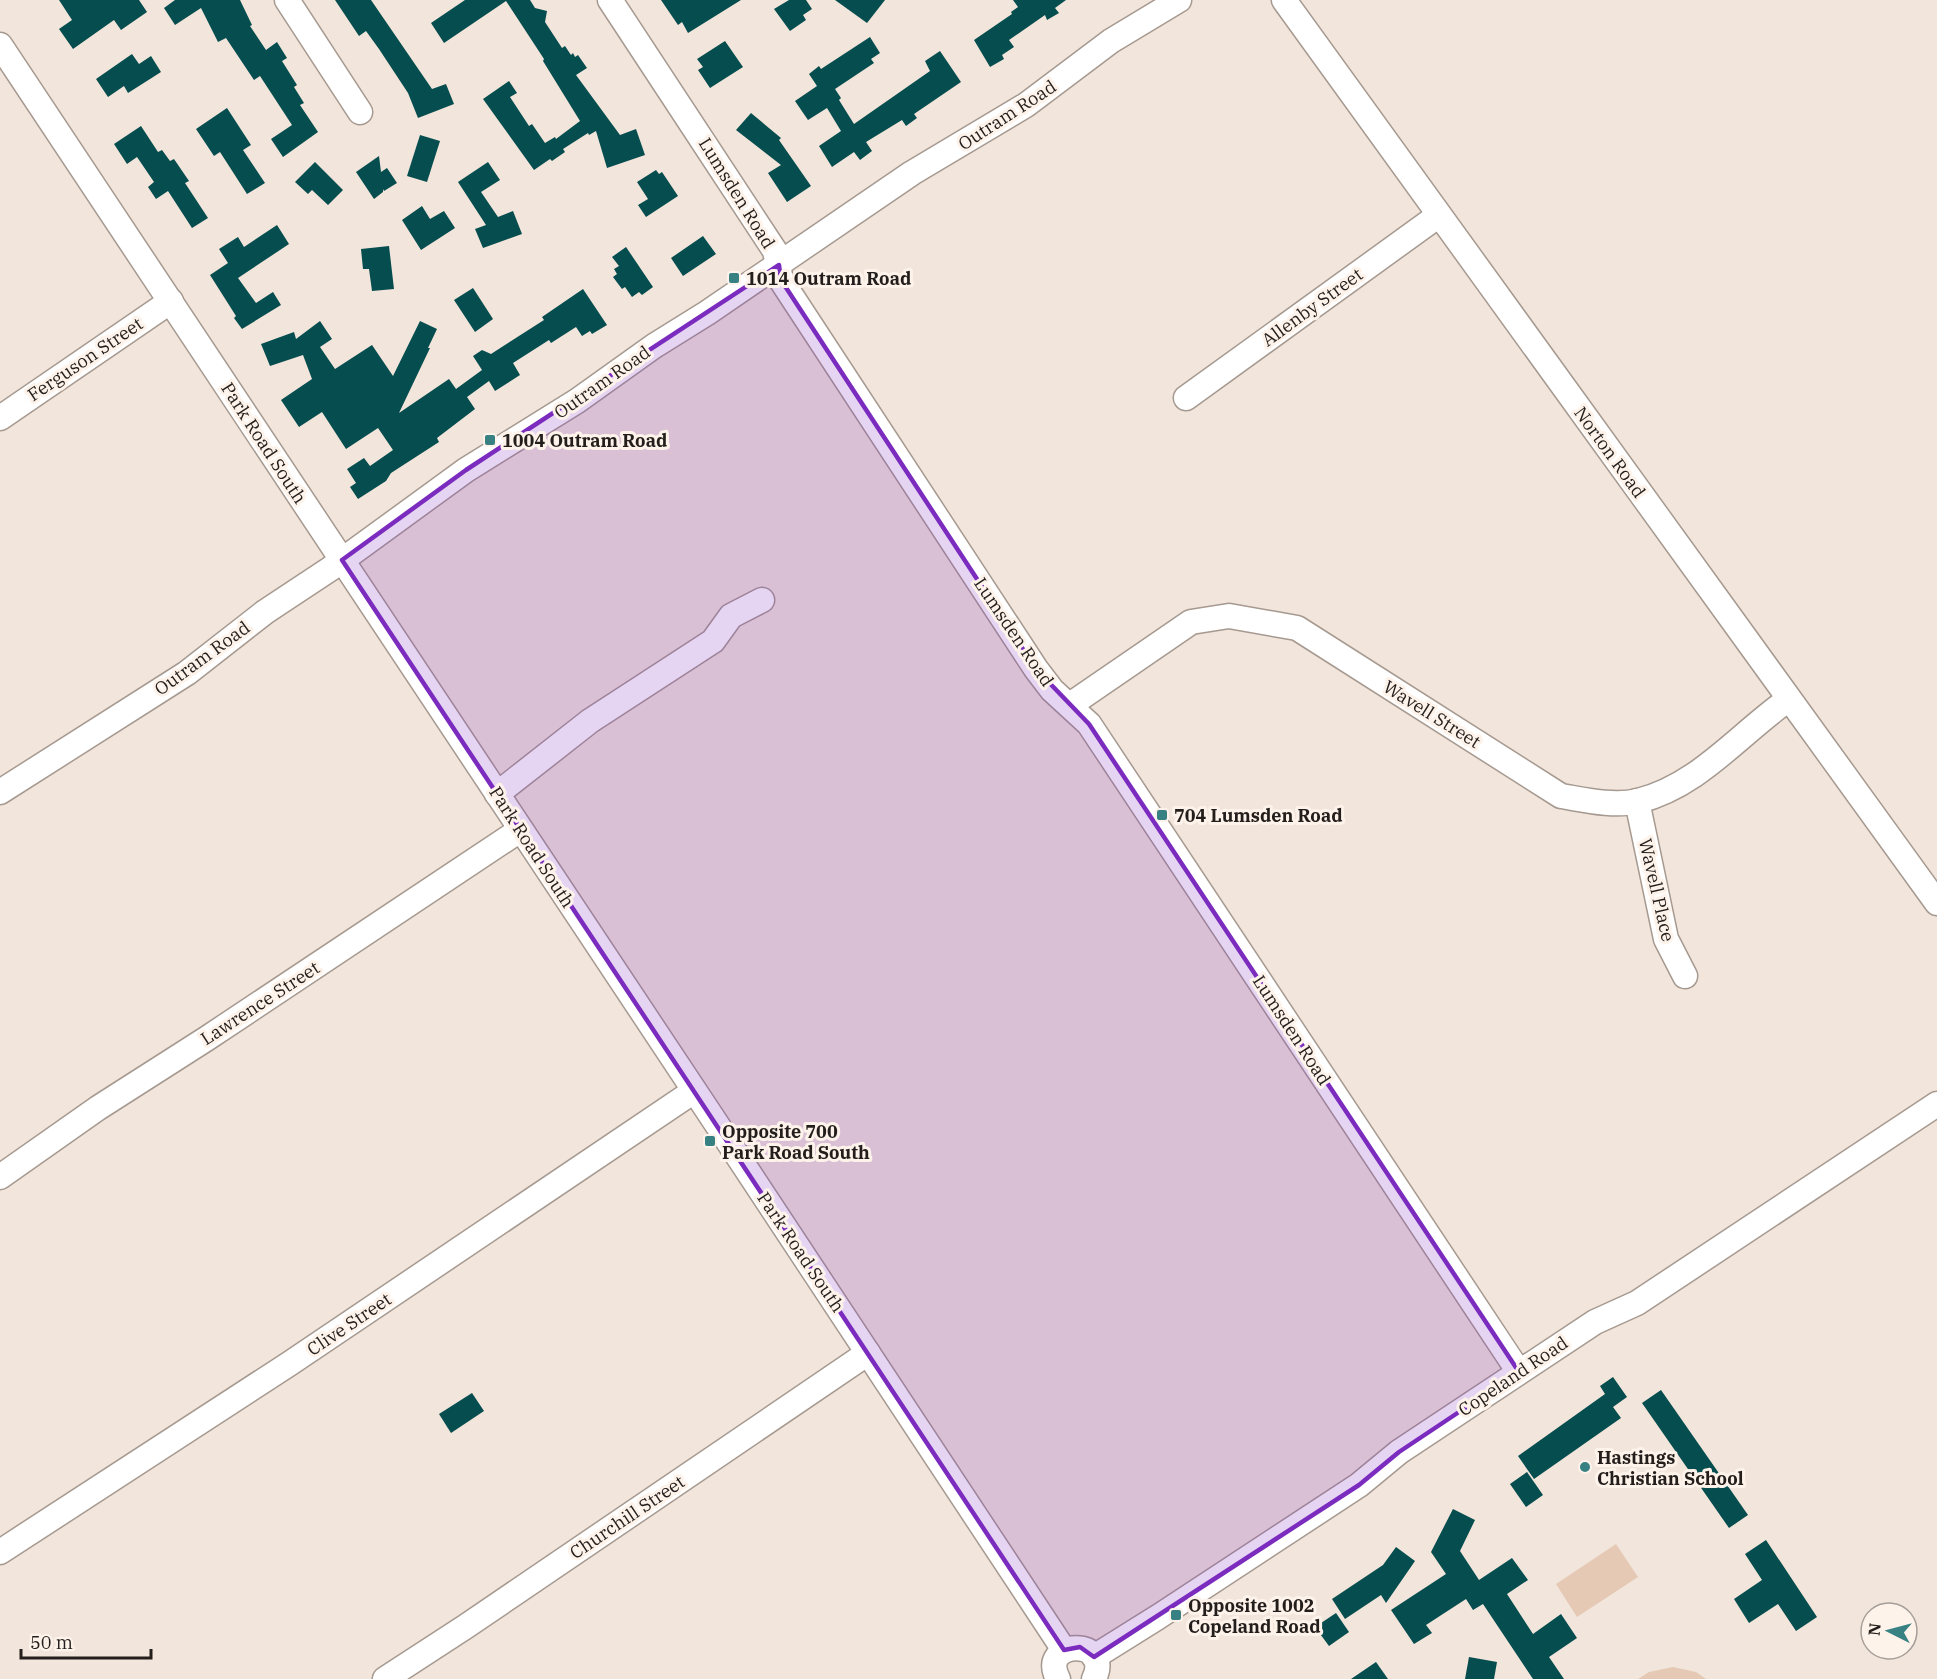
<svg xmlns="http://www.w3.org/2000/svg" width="1937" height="1679" font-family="'IBM Plex Serif',serif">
<rect width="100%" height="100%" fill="#f2e5db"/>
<!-- green -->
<g fill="#e5c9b5">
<polygon points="1616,1544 1638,1577 1577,1617 1556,1584"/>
<polygon points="1673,1667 1696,1672 1706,1679 1638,1679 1649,1672"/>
</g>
<!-- building -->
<g fill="#054d4e">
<polygon points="59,0 139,0 147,12 121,30 114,20 73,49 59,29 72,20"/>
<polygon points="175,0 240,0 252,25 250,26 266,50 277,42 287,58 282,61 297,85 294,87 304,103 300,105 318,132 283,157 271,139 292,125 260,76 254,80 226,38 218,42 201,8 175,25 164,8"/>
<polygon points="335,0 371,0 432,89 446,84 454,104 418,118 408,93 379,49 366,31 359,36"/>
<polygon points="465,0 530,0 535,8 547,11 545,22 562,48 565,46 571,55 573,53 575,57 578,55 587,68 576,75 620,135 636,129 645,155 607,168 596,131 589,135 588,133 563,149 565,152 552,161 550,159 534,170 483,99 509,81 517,93 510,97 529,126 532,124 545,143 555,137 556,139 580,121 543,61 544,59 506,1 444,43 431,23"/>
<polygon points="661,0 741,0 688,33 682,22 678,25"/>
<polygon points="789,0 806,0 812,9 803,15 806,20 790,31 774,9"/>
<polygon points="835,0 885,0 867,23"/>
<polygon points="1013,0 1066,0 1055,8 1059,13 1047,20 1045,15 1009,40 1014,47 1002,55 1004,59 990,67 974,40 1012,14 1011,12 1018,7"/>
<polygon points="870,37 880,53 871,59 874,63 835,89 841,98 839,100 854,124 930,71 925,61 940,51 961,82 914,114 917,118 906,126 902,120 866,142 872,151 860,160 854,152 832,167 819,146 841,131 827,108 808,120 795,101 817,86 809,74 819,66 821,69"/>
<polygon points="725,41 743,67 710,88 698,70 703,67 697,59"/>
<polygon points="132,54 139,64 151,56 161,72 128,93 124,86 108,97 96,79"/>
<polygon points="227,108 251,145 243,150 265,183 247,194 220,152 214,156 196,129"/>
<polygon points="751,113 781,138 779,140 811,186 787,202 768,173 781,165 736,130"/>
<polygon points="141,126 158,152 162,150 170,161 174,159 189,181 185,183 208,218 192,228 168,191 156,199 148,187 154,182 137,157 127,164 114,144"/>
<polygon points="420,135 440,141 427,182 407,176"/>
<polygon points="379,156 381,172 387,168 397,183 384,191 383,189 383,192 374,199 356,172"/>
<polygon points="315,162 343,190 328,205 312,190 308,194 295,182"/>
<polygon points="488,162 500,180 481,192 498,217 513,211 522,234 483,248 475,229 486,225 458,182"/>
<polygon points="656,170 659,174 662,172 678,196 646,217 638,205 648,199 637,182"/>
<polygon points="422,206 430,219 444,211 455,228 421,250 402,220"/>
<polygon points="277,225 289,244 238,278 256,303 273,292 281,305 242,329 234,318 236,316 210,275 228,263 219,249 238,237 244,247"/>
<polygon points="703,236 716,254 683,276 671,258"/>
<polygon points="389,246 394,289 372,291 369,269 363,269 361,249"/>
<polygon points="626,247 653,287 642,295 639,292 632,297 625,287 622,289 613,277 617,274 614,269 619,266 612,257"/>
<polygon points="473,288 493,319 475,332 454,300"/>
<polygon points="583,289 607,325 592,334 590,331 582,336 576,327 551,343 549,340 513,363 520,375 495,391 489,381 467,397 475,409 437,438 439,442 391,473 386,481 358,499 350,487 356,483 347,469 364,458 370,466 393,450 378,428 346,449 322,412 299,427 281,400 312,379 303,355 270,366 261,344 294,332 296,339 320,321 332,339 320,347 335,369 372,345 393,376 420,321 437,329 428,348 430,348 399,413 449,379 456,389 482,370 473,356 482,350 491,354 544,320 542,317"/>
<polygon points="1613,1377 1627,1397 1613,1407 1621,1418 1534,1479 1518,1456 1605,1394 1600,1386"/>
<polygon points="1661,1390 1748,1515 1729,1528 1642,1403"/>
<polygon points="472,1393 484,1411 451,1433 439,1414"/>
<polygon points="1527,1472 1543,1495 1526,1507 1510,1484"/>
<polygon points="1453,1509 1475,1520 1460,1551 1479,1580 1512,1558 1528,1580 1507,1594 1533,1634 1561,1614 1577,1638 1549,1657 1564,1679 1533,1679 1483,1604 1473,1610 1466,1599 1426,1625 1432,1633 1414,1644 1391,1610 1446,1574 1431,1552"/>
<polygon points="1766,1540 1817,1617 1796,1631 1778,1604 1749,1623 1734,1599 1762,1580 1745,1554"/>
<polygon points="1396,1547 1415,1561 1386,1603 1381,1595 1345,1619 1332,1599 1383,1565"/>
<polygon points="1336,1613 1349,1632 1329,1646 1315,1627"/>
<polygon points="1469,1657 1497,1662 1494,1679 1465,1679"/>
<polygon points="1376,1662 1388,1679 1351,1679"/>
</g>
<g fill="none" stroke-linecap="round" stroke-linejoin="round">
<!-- minor casing -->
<g stroke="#a69990" stroke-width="27">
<g id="minor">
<polyline points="287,0 360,112"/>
<polyline points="610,0 775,251 781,280 1036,669 1052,690 1089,724 1519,1372"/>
<polyline points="1284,0 1937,903"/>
<polyline points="0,45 712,1117 1064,1650"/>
<polyline points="1186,398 1439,215"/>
<polyline points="0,418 171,301"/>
<path d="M1070 705 1191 622 1229 616 1297 628 1561 796C1585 800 1614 807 1638 801 1699 786 1740 733 1789 699"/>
<polyline points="0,792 187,673 265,612 330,569 466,470 577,401 654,346 707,313 912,173 1026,105 1111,41 1179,0"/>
<polyline points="497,794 590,721 713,641 731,616 762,600"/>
<polyline points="1637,801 1666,939 1685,976"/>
<polyline points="0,1177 98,1108 206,1039 520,830"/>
<polyline points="0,1552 289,1364 694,1091"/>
<polyline points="1094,1657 1158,1617 1359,1485 1399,1452 1595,1322 1637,1303 1937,1104"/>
<polyline points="385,1679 465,1627 868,1353"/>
<path d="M1058 1679C1037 1639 1114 1637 1094 1679"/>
</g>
</g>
<!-- minor -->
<use href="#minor" stroke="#fff" stroke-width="24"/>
</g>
<!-- marked area -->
<path fill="#7b2cbf" fill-opacity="0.2" stroke="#7b2cbf" stroke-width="4.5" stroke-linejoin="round" d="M779 265 781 280 1036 669 1089 724 1519 1372 1399 1452 1359 1485 1094 1657 1080 1647 1064 1650 342 560 466 470Z"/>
<!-- markers -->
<g fill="#388182" stroke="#fef3eb" stroke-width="2">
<rect x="728" y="272" width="12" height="12" rx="3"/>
<rect x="484" y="434" width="12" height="12" rx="3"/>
<rect x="1156" y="809" width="12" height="12" rx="3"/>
<rect x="704" y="1135" width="12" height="12" rx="3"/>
<circle cx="1585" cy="1467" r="6"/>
<rect x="1170" y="1609" width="12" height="12" rx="3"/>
</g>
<g text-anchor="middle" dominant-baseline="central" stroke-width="6" stroke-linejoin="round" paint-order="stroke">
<!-- street labels -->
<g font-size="18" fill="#231e1b" stroke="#fef3eb">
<text transform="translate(1007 115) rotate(-33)">Outram Road</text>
<text transform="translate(737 193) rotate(58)">Lumsden Road</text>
<text transform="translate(1312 307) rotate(-36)">Allenby Street</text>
<text transform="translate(85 359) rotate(-34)">Ferguson Street</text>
<text transform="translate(602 382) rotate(-35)">Outram Road</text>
<text transform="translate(264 443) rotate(57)">Park Road South</text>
<text transform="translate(1610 452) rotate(54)">Norton Road</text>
<text transform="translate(1014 632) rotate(56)">Lumsden Road</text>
<text transform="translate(202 658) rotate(-36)">Outram Road</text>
<text transform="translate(1432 714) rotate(32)">Wavell Street</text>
<text transform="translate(532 847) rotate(57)">Park Road South</text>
<text transform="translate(1657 890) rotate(77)">Wavell Place</text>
<text transform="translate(260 1003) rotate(-33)">Lawrence Street</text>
<text transform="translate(1292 1030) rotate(57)">Lumsden Road</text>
<text transform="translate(801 1252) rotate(56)">Park Road South</text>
<text transform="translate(349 1324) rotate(-34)">Clive Street</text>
<text transform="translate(1513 1376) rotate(-34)">Copeland Road</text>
<text transform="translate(627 1517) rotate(-34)">Churchill Street</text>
</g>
<!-- poi labels -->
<g font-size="18" font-weight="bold" fill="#231e1b" stroke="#fef3eb" text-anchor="start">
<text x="746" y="278">1014 Outram Road</text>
<text x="502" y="440">1004 Outram Road</text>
<text x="1174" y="815">704 Lumsden Road</text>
<text x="722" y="1131">Opposite 700<tspan x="722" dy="21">Park Road South</tspan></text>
<text x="1597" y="1457">Hastings<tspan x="1597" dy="21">Christian School</tspan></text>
<text x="1188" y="1605">Opposite 1002<tspan x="1188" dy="21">Copeland Road</tspan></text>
</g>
</g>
<!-- north arrow -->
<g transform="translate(1889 1631) rotate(276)"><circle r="28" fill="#fef3eb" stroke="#a69e98" stroke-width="1.5"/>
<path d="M0-4.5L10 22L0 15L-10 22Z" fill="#388182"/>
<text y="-9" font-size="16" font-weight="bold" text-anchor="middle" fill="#231e1b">N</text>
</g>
<!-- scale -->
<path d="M21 1649v9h130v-9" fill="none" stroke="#231e1b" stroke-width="3"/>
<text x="30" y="1649" font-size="18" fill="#231e1b" stroke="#fef3eb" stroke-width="4.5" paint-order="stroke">50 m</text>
</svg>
